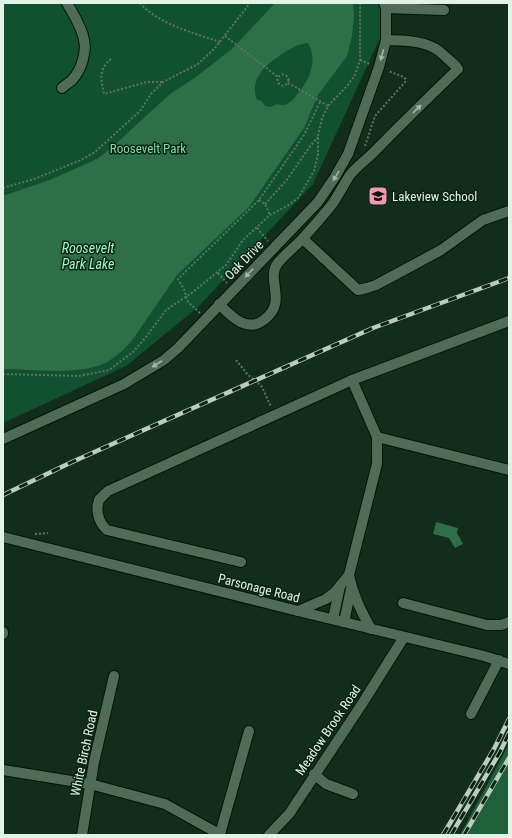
<svg xmlns="http://www.w3.org/2000/svg" width="512" height="838" font-family="'Roboto Condensed',sans-serif">
<rect width="100%" height="100%" fill="#132d1d"/>
<!-- green -->
<polygon fill="#11512f" points="3,3 396,3 313,184 197,308 126,366 3,423"/>
<!-- forest -->
<polygon fill="#1d603a" points="509,744 509,835 460,835"/>
<!-- water -->
<g fill="#2e6f48" fill-rule="evenodd">
<path d="M275 3H353L354 15 352 36 347 56 318 95 304 128 249 207 177 275 133 339C126 348 117 356 107 362 83 376 31 369 3 369V196L52 179 97 159 110 149 170 94 196 77 233 48ZM308 43C319 61 308 83 295 97 290 103 286 107 277 104L271 107 265 106 262 101 257 100C249 78 266 65 282 54 291 48 298 44 308 43Z"/>
<polygon points="436,522 458,528 457,533 463,544 455,548 449,538 433,534"/>
</g>
<g fill="none" stroke-linecap="round" stroke-linejoin="round">
<!-- minor casing -->
<g stroke="#001507" stroke-width="12">
<g id="minor">
<polyline points="386,8 444,10"/>
<path d="M386 40C404 41 424 40 439 51 445 56 450 61 456 66"/>
<path d="M62 88C65 85 69 83 72 80 81 71 87 52 84 40 82 27 73 14 67 3"/>
<polyline points="303,239 358,290 367,288 376,285 441,250 483,220 509,211"/>
<path d="M219 304C231 316 247 334 265 319 288 301 265 279 278 263 285 254 295 247 303 238 313 227 324 215 333 203 339 194 344 184 350 175 357 166 367 159 374 152 402 123 430 96 458 69"/>
<polyline points="377,437 509,470"/>
<polyline points="3,439 124,384 164,360 178,348 318,202 335,177 348,154 379,67 386,40 386,8 384,3"/>
<polyline points="3,537 298,611 484,656 509,664"/>
<path d="M241 562 107 530C99 523 95 511 99 500 101 497 105 494 108 491L352 380 509 321"/>
<path d="M349 575C353 595 361 611 371 629"/>
<polyline points="403,603 487,625 501,625 509,622"/>
<polyline points="298,611 326,599 335,592 349,575 377,464 377,437 352,380"/>
<polyline points="333,619 340,586"/>
<polyline points="344,622 351,589"/>
<polyline points="3,634 3,632"/>
<polyline points="471,714 499,660"/>
<polyline points="3,770 90,784 165,804 221,835"/>
<polyline points="314,774 326,784 353,794"/>
<polyline points="220,834 249,731"/>
<polyline points="82,835 94,762 114,676"/>
<polyline points="269,835 289,814 362,704 404,637"/>
</g>
</g>
<!-- path -->
<g stroke="#5d7465" stroke-width="2" stroke-dasharray="2 2" stroke-linecap="butt">
<path d="M140 3C158 24 194 33 220 42"/>
<polyline points="225,36 278,77"/>
<path d="M111 59C98 70 101 79 104 94L147 82H163"/>
<polyline points="360,60 370,64"/>
<circle cx="283" cy="80" r="5.5"/>
<polyline points="288,83 328,106"/>
<polyline points="365,146 375,116 405,82 406,80 404,77 388,71"/>
<polyline points="3,188 34,179 81,160 95,152 140,111 151,94 163,82 198,64 215,48 250,3"/>
<polyline points="259,200 265,204 270,215"/>
<polyline points="265,204 286,181 311,145 318,137"/>
<polyline points="257,228 268,241"/>
<polyline points="218,273 227,283"/>
<polyline points="200,313 188,302 184,289 178,279 259,200 304,135 320,102"/>
<polyline points="236,360 248,375 256,381 262,387 271,407"/>
<polyline points="3,374 79,376 109,370 133,352 146,337 166,310 193,292 226,265 243,240 270,215 287,206 298,198 314,171 318,154 318,136 322,118 328,106 347,86 355,75 360,60 360,3"/>
<polyline points="35,534 48,533"/>
</g>
<!-- minor -->
<use href="#minor" stroke="#506c59" stroke-width="10"/>
<!-- rail casing -->
<g stroke="#bbccc0" stroke-width="4.5">
<g id="rail">
<polyline points="3,495 72,462 373,328 509,278"/>
<polyline points="443,835 494,749 509,719"/>
<polyline points="451,835 500,752 509,733"/>
<polyline points="464,835 509,758"/>
</g>
</g>
<!-- rail -->
<use href="#rail" stroke="#092314" stroke-width="3" stroke-dasharray="9" stroke-linecap="butt"/>
</g>
<!-- one-way arrows -->
<defs><path id="oneway-solid" d="M-6-.8H1V-3.2L6.5 0L1 3.2V.8H-6Z"/></defs>
<g fill="#a1b6a7">
<use href="#oneway-solid" transform="translate(382 55) rotate(106)"/>
<use href="#oneway-solid" transform="translate(417 109) rotate(-44)"/>
<use href="#oneway-solid" transform="translate(336 176) rotate(121)"/>
<use href="#oneway-solid" transform="translate(249 273) rotate(134)"/>
<use href="#oneway-solid" transform="translate(157 364) rotate(147)"/>
</g>
<!-- icons -->
<defs>
<g id="school-square" transform="scale(1)"><rect x="-9" y="-9" width="18" height="18" rx="4" fill="#f29aae" stroke="#092314"/><path d="M0-5L7-2L0 1L-7-2ZM-4 1L0 2.5L4 1V4Q0 6-4 4Z" fill="#111"/></g>
</defs>
<g fill-rule="evenodd">
<use href="#school-square" x="378" y="196"/>
</g>
<g text-anchor="middle" dominant-baseline="central" stroke-width="3" stroke-linejoin="round" paint-order="stroke">
<!-- park labels -->
<g font-size="13" fill="#7fdba0" stroke="#092314">
<text x="148" y="148">Roosevelt Park</text>
</g>
<!-- poi labels -->
<g font-size="13" fill="#e3f2e7" stroke="#092314" text-anchor="start">
<text x="392" y="196">Lakeview School</text>
</g>
<!-- street labels -->
<g font-size="13" fill="#e3f2e7" stroke="#092314">
<text transform="translate(244 260) rotate(-46)">Oak Drive</text>
<text transform="translate(259 588) rotate(14)">Parsonage Road</text>
<text transform="translate(328 730) rotate(-56)">Meadow Brook Road</text>
<text transform="translate(84 753) rotate(-78)">White Birch Road</text>
</g>
<!-- water labels -->
<g font-size="14" font-style="italic" fill="#9ffbbf" stroke="#092314">
<text x="88" y="248">Roosevelt<tspan x="88" dy="16">Park Lake</tspan></text>
</g>
</g>
<!-- border -->
<rect width="512" height="838" fill="none" stroke="#e3f2e7" stroke-width="8"/>
</svg>
